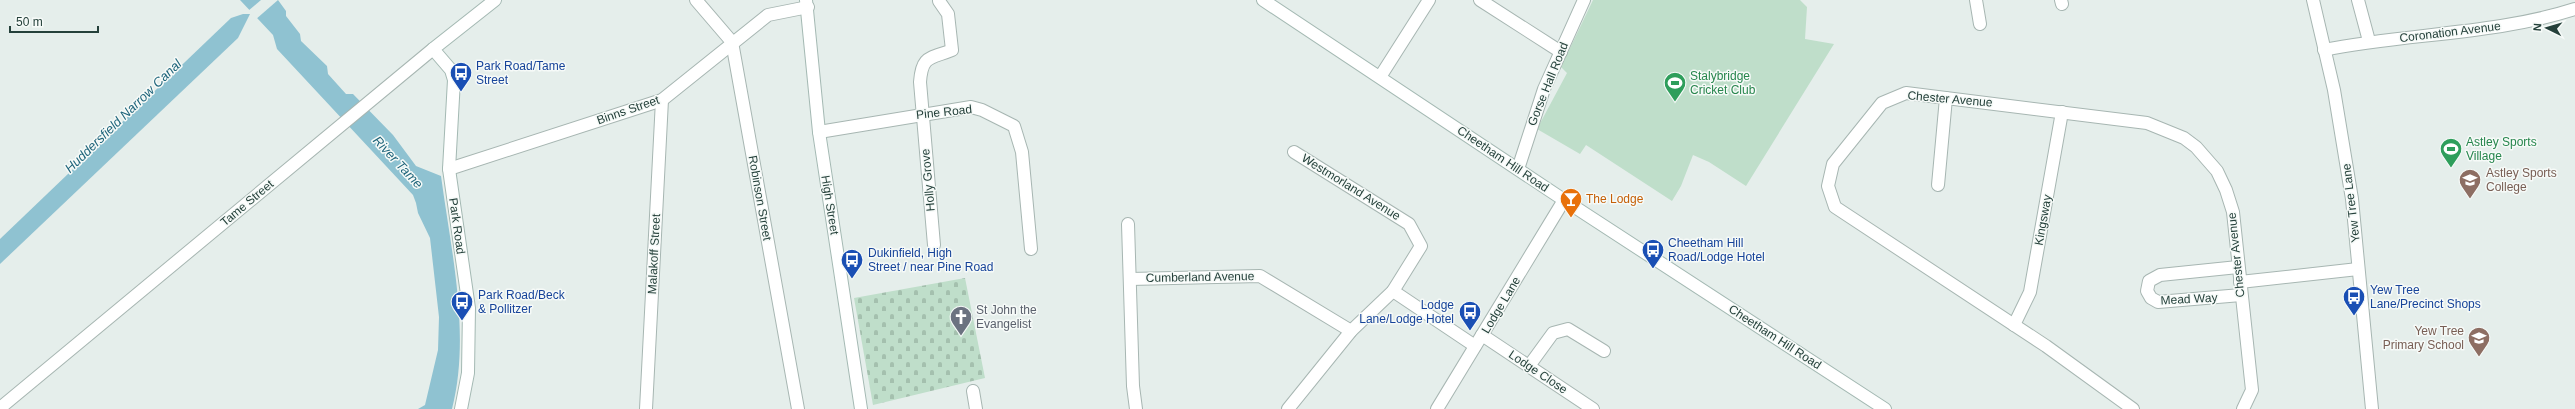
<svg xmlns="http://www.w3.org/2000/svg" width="2575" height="409" font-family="Arial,sans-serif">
<defs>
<pattern id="cemetery-stones" width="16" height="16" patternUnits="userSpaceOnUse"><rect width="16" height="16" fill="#bfdeca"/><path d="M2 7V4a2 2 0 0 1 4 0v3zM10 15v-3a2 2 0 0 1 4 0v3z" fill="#a4c0ae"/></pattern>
</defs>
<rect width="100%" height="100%" fill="#e5eeeb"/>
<!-- cemetery -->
<polygon fill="url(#cemetery-stones)" points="965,278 985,378 873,405 854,298"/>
<!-- green -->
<polygon fill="#bfdeca" points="1593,0 1800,0 1807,7 1805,39 1834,44 1746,186 1709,162 1693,155 1681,186 1672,201 1586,145 1580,154 1537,129 1567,73 1561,67"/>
<!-- water -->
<g fill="#8fc2d1">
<path d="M240 0H278L286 11V16L300 34 301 41 327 66 328 74 346 94H353L393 135 416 166 441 176C451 251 471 334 452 409H418L425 405 438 350 439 317 430 238 418 213 416 203 413 195 277 49 273 35Z"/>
<polygon points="243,14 250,14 238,38 0,264 0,239 231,18"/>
</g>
<!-- pier -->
<polygon fill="#e5eeeb" points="261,0 278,0 255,20 248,11"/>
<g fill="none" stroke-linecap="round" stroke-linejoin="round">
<!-- minor casing -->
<g stroke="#a7b6b2" stroke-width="14">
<g id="minor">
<polyline points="696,0 732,42 798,409"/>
<polyline points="1480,0 1561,52"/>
<polyline points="1976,0 1980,24"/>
<polyline points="2061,0 2062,4"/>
<polyline points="2313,0 2334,90 2352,199 2372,409"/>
<polyline points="2358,0 2369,41"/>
<path d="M2324 50C2407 33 2494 35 2575 9"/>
<polyline points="1380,77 1429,0"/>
<polyline points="819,132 971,107 982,110 1014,126 1022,152 1031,249"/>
<polyline points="449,169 662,100 768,15 808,7"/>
<polyline points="1518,169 1544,89 1584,0"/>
<polyline points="1938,185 1946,98"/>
<polyline points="1128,224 1133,386 1136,409"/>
<path d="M934 245 920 82C922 55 930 59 952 50L948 14 939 1"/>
<polyline points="2238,267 2160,275 2149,281 2147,291 2151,298 2158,302 2241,295"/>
<polyline points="1130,279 1260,276 1351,331"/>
<polyline points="2240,282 2358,269"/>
<polyline points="1393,291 1475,346"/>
<polyline points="2014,325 2030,292 2062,112"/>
<polyline points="1482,335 1593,409"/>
<polyline points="1529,366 1553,333 1568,329 1604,351"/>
<polyline points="973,391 976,409"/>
<polyline points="0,408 433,49"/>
<polyline points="646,409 662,100"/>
<polyline points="1288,409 1351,331 1393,291 1421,246 1409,224 1294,152"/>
<polyline points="1437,409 1564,200"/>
<polyline points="2133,409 2046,346 1835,207 1828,186 1833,164 1882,103 1906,93 2147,123 2184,138 2196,147 2217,171 2226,190 2233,212 2252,390 2243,409"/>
</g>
</g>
<!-- secondary casing -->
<g stroke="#a4b9b3" stroke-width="14">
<g id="secondary">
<polyline points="806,0 819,132 861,409"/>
<polyline points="1263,0 1564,200 1885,409"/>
<polyline points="461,409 468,373 469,308 449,169 454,80 451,70 433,49 495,0"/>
</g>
</g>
<!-- minor -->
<use href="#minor" stroke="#fff" stroke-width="12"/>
<!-- secondary -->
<use href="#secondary" stroke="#fff" stroke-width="12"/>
</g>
<!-- icons -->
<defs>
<g id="bus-pin" transform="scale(1.15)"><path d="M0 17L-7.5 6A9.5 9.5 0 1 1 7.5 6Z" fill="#1a4fb4" stroke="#f6faf8"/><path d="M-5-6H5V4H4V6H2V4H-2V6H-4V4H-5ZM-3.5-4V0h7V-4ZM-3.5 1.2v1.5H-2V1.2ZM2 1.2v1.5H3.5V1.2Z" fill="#fff"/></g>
<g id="stadium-pin" transform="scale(1.15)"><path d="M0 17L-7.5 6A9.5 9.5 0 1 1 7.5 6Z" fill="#2e9e5b" stroke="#f6faf8"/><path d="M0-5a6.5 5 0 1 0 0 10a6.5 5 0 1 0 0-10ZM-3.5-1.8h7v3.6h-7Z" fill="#fff"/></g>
<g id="university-pin" transform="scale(1.15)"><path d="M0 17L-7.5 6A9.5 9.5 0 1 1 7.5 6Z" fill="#8d6e63" stroke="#f6faf8"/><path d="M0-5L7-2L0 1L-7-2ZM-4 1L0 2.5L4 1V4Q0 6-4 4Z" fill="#fff"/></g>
<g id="bar-pin" transform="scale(1.15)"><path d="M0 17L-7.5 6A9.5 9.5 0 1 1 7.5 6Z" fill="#e8710a" stroke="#f6faf8"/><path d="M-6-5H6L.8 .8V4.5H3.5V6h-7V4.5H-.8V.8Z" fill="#fff"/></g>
<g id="church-pin" transform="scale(1.15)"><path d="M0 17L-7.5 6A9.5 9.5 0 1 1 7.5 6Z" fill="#6b7280" stroke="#f6faf8"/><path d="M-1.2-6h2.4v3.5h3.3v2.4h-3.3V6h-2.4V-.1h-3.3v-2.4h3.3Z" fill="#fff"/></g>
<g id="school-pin" transform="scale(1.15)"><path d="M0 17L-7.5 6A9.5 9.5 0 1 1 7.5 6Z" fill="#8d6e63" stroke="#f6faf8"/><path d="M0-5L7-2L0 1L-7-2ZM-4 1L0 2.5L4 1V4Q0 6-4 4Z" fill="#fff"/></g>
</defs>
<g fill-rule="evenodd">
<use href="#bus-pin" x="461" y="73"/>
<use href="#stadium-pin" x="1675" y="83"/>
<use href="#stadium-pin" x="2451" y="149"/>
<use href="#university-pin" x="2470" y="180"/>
<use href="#bar-pin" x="1571" y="199"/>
<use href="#bus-pin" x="1653" y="250"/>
<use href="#bus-pin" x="852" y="260"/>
<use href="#bus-pin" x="2354" y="297"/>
<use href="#bus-pin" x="462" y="302"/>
<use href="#bus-pin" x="1470" y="312"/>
<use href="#church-pin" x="961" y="317"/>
<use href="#school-pin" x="2479" y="338"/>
</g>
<g text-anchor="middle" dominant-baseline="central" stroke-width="3" stroke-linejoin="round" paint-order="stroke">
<!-- street labels -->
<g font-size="12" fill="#24403a" stroke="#f6faf8">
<text transform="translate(2450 32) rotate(-7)">Coronation Avenue</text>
<text transform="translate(1548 84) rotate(-68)">Gorse Hall Road</text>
<text transform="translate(1950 99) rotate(5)">Chester Avenue</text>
<text transform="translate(628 110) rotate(-19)">Binns Street</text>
<text transform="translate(944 112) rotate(-6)">Pine Road</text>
<text transform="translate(1503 159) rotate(34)">Cheetham Hill Road</text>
<text transform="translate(928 180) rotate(-95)">Holly Grove</text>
<text transform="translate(1351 187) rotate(32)">Westmorland Avenue</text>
<text transform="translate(760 198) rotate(80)">Robinson Street</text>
<text transform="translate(247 203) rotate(-40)">Tame Street</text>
<text transform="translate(2351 203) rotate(-97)">Yew Tree Lane</text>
<text transform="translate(830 205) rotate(81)">High Street</text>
<text transform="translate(2043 220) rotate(-80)">Kingsway</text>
<text transform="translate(457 226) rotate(82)">Park Road</text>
<text transform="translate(654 254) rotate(-87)">Malakoff Street</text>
<text transform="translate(2236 255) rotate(-96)">Chester Avenue</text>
<text transform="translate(1200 277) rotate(-1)">Cumberland Avenue</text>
<text transform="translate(2189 299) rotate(-3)">Mead Way</text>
<text transform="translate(1501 305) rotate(-59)">Lodge Lane</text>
<text transform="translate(1775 337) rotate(33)">Cheetham Hill Road</text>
<text transform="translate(1538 372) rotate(34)">Lodge Close</text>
</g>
<!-- transit labels -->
<g font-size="12" fill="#164399" stroke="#f6faf8" text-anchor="start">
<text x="476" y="66">Park Road/Tame<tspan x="476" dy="14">Street</tspan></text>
<text x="1668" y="243">Cheetham Hill<tspan x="1668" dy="14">Road/Lodge Hotel</tspan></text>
<text x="868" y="253">Dukinfield, High<tspan x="868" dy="14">Street / near Pine Road</tspan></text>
<text x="2370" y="290">Yew Tree<tspan x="2370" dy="14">Lane/Precinct Shops</tspan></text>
<text x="478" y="295">Park Road/Beck<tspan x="478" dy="14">&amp; Pollitzer</tspan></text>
<text x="1454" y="305" text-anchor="end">Lodge<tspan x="1454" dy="14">Lane/Lodge Hotel</tspan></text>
</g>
<!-- leisure labels -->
<g font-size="12" fill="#27864d" stroke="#f6faf8" text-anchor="start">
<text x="1690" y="76">Stalybridge<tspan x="1690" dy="14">Cricket Club</tspan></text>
<text x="2466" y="142">Astley Sports<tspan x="2466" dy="14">Village</tspan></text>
</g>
<!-- education labels -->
<g font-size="12" fill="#785e54" stroke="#f6faf8" text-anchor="start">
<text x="2486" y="173">Astley Sports<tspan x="2486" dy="14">College</tspan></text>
<text x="2464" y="331" text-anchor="end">Yew Tree<tspan x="2464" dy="14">Primary School</tspan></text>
</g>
<!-- food labels -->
<g font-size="12" fill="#c56008" stroke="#f6faf8" text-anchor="start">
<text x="1586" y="199">The Lodge</text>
</g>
<!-- worship labels -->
<g font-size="12" fill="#5b616d" stroke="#f6faf8" text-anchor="start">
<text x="976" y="310">St John the<tspan x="976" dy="14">Evangelist</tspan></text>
</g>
<!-- water labels -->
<g font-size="13" font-style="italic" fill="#1f657b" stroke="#f6faf8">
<text transform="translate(123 116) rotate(-44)">Huddersfield Narrow Canal</text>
<text transform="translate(398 162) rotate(47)">River Tame</text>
</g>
</g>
<!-- north arrow -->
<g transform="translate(2547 28) rotate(275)" stroke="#f6faf8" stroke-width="3" paint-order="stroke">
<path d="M0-3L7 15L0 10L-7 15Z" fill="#24403a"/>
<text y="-6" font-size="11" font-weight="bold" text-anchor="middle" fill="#24403a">N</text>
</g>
<!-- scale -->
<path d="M10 26v6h88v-6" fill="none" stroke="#24403a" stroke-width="2"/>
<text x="16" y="26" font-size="12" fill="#24403a" stroke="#f6faf8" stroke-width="3" paint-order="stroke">50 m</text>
</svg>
